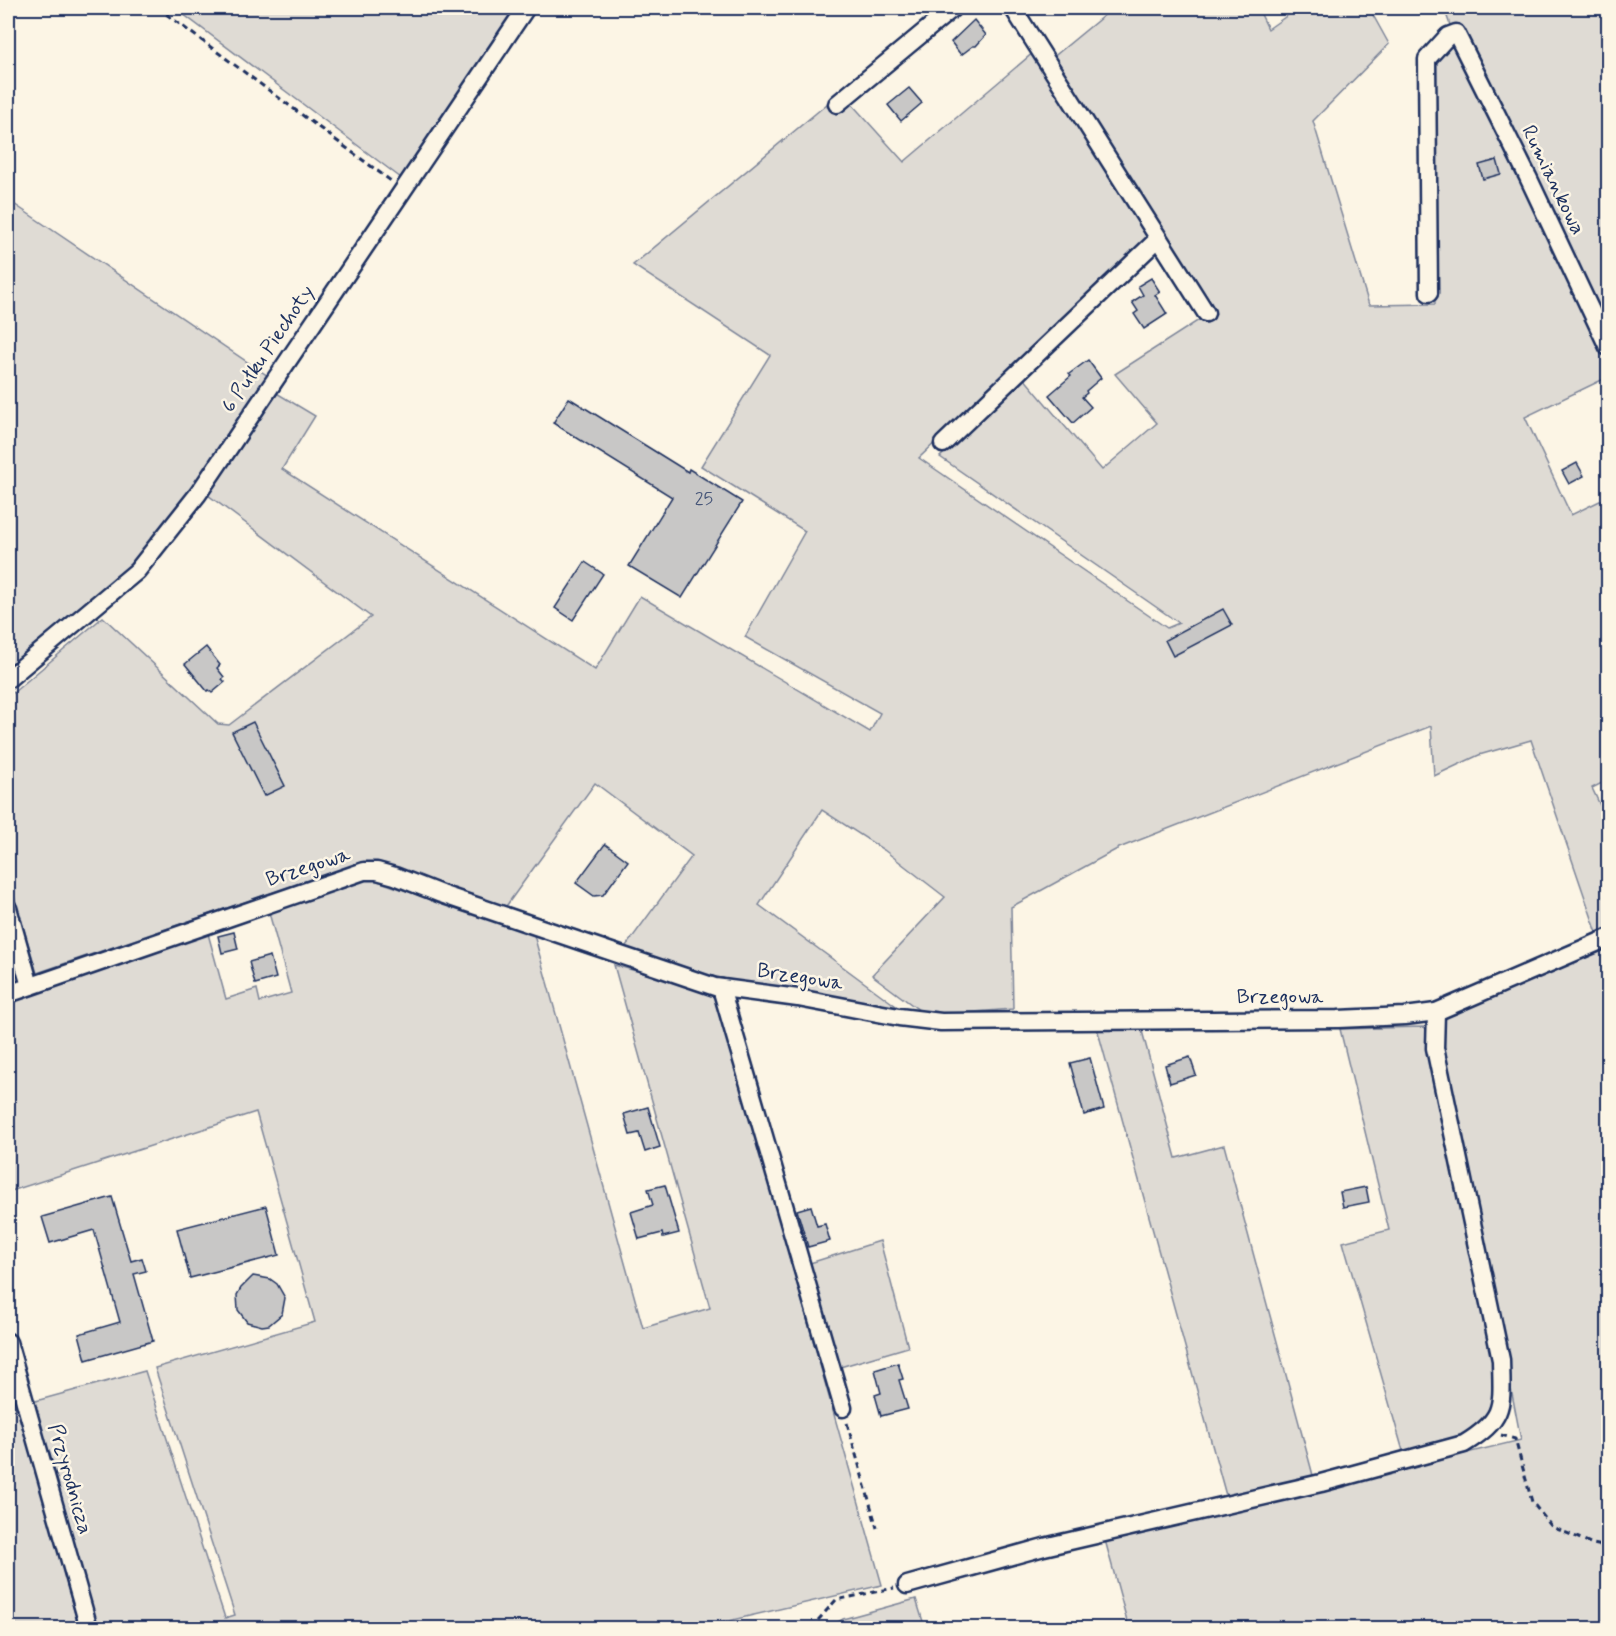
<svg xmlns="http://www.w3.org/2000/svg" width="1616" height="1636" font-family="Mynerve,sans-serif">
<rect width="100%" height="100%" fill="#fcf5e5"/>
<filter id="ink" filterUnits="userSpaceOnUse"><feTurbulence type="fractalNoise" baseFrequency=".0167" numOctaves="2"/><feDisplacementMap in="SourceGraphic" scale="12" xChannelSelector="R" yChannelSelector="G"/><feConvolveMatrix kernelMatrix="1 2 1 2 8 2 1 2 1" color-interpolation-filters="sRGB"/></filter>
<g filter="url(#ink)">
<!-- green -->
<g fill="#dfdbd4" stroke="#7d8599" stroke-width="1.5">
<polygon points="175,8 517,8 401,178"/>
<polygon points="1113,8 1258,8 1268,29 1298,8 1369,8 1389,44 1313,121 1369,305 1435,304 1435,62 1456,41 1510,149 1608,357 1608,377 1525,417 1571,515 1608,497 1608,780 1592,788 1608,822 1608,928 1597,933 1531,740 1479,755 1434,776 1431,726 1119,848 1011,907 1013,1009 934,1015 923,1013 872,975 945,897 884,850 822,810 759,905 903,1011 694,973 623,950 692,856 595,783 504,909 362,862 37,973 8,876 8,697 103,617 218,724 229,725 371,617 208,495 275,392 315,416 282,469 595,670 640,596 870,732 880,713 745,637 805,531 701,466 770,355 633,265 827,104 836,114 850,102 904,162 1034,52 1149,239 919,458 1167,628 1179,623 940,457 1023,377 1102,470 1157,423 1115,374 1202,318 1206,324 1214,318 1051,59"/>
<polygon points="1444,8 1608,8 1608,339 1463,33 1450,25"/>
<polygon points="8,200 268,376 177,513 125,570 8,668"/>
<polygon points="366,877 534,935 643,1328 710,1308 614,965 715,992 882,1585 698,1628 98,1628 32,1402 145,1371 225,1618 235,1615 155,1368 315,1322 256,1112 8,1192 8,1000 207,930 226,999 257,989 260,1002 291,993 268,909"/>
<polygon points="1608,948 1608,1628 1129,1628 1105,1540 1521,1440 1439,1019"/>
<polygon points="1141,1027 1176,1158 1224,1145 1314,1479 1227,1499 1097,1028"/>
<polygon points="1424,1027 1431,1033 1498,1370 1494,1409 1474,1433 1405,1458 1343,1242 1389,1230 1340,1029"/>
<polygon points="880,1241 908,1347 840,1367 810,1263"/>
<polygon points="8,1371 79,1628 8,1628"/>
<polygon points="916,1599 925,1628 828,1628 843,1619"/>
</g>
<!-- building -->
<g fill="#c8c7c6" stroke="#1b2f5e" stroke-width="1.5">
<polygon points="974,20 986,35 976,46 973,46 961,55 951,42"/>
<polygon points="909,88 922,103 901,121 888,105"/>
<polygon points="1497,160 1501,174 1483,179 1479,165"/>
<polygon points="1151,278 1160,292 1155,295 1167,314 1144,329 1134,314 1138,311 1132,302 1143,295 1138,286"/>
<polygon points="1088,360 1101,378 1086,391 1087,393 1082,397 1091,407 1073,423 1049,395 1071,376 1069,374"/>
<polygon points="569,398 688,472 689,469 742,502 682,598 629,566 672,497 553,423"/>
<polygon points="1577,463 1584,476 1569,484 1562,471"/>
<polygon points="585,562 603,574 573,620 555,608"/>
<polygon points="1223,609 1232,625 1173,656 1165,640"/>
<polygon points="206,647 220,665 217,668 224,677 222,679 225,682 212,693 209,690 207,691 185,664"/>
<polygon points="253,722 285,786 264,796 232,732"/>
<polygon points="605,844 628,861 603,895 594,896 576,883"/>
<polygon points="234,932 238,949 222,953 218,936"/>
<polygon points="270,956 276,978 255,984 249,962"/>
<polygon points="1190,1057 1196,1075 1170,1083 1165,1065"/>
<polygon points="1090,1058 1104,1109 1084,1115 1070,1063"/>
<polygon points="648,1107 660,1147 645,1152 639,1133 630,1135 624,1114"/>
<polygon points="665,1185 679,1233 663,1237 662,1233 639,1239 631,1212 653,1205 648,1189"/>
<polygon points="1366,1187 1369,1202 1343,1207 1340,1192"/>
<polygon points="112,1197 131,1261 142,1258 146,1271 134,1274 153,1341 86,1360 79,1334 120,1322 94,1230 50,1243 42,1217"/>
<polygon points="266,1206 279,1255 190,1278 177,1229"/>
<polygon points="811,1206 817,1226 825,1224 830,1241 808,1247 797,1210"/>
<polygon points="253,1276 270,1279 277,1284 285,1298 282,1314 269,1325 262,1326 247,1322 238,1310 237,1295 241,1288"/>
<polygon points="898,1363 903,1379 899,1380 908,1409 881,1416 875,1395 881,1393 875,1370"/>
</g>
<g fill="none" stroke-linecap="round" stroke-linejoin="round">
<!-- minor casing -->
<g stroke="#1b2f5e" stroke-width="21">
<g id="minor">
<polyline points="1013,8 1206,313"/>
<polyline points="837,104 953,8"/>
<polyline points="1429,293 1427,59 1448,36 1456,33 1528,177 1608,347"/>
<polyline points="943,444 1158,239"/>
<polyline points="8,679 137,571 198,494 526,8"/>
<polyline points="8,908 30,986"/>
<polyline points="721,988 843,1408"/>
<polyline points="8,994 364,871 377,871 395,876 441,894 715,987 798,998 899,1017 941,1022 1338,1019 1405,1016 1436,1012 1608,938"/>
<polyline points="8,1342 89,1628"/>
<path d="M907 1585 1044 1547 1321 1483 1464 1444C1506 1418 1502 1406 1501 1360L1435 1048 1436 1012"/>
</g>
</g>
<!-- path -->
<g stroke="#1b2f5e" stroke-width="3" stroke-dasharray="6 4.5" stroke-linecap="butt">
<polyline points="158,8 391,181"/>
<polyline points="847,1423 877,1528"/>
<polyline points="1501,1435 1515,1439 1532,1502 1552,1527 1593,1544 1608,1547"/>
<polyline points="811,1628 836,1600 894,1588"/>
</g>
<!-- minor -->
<use href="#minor" stroke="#fcf5e5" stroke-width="16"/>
</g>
</g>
<g text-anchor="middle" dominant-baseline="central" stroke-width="5" stroke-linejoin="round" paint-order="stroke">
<!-- number labels -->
<g font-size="18" fill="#465578">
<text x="704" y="499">25</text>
</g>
<!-- street labels -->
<g font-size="21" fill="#1b2f5e" stroke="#fcf5e5">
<text transform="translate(1553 180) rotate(64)">Rumiankowa</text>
<text transform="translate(268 349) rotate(-56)">6 Pułku Piechoty</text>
<text transform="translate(308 867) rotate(-18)">Brzegowa</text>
<text transform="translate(800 977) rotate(9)">Brzegowa</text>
<text x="1280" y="997">Brzegowa</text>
<text transform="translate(70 1479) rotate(74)">Przyrodnicza</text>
</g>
</g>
<!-- margin -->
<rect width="1616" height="1636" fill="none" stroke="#fcf5e5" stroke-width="30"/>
<rect x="15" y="15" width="1586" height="1606" fill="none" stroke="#1b2f5e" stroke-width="2" filter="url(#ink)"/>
</svg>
